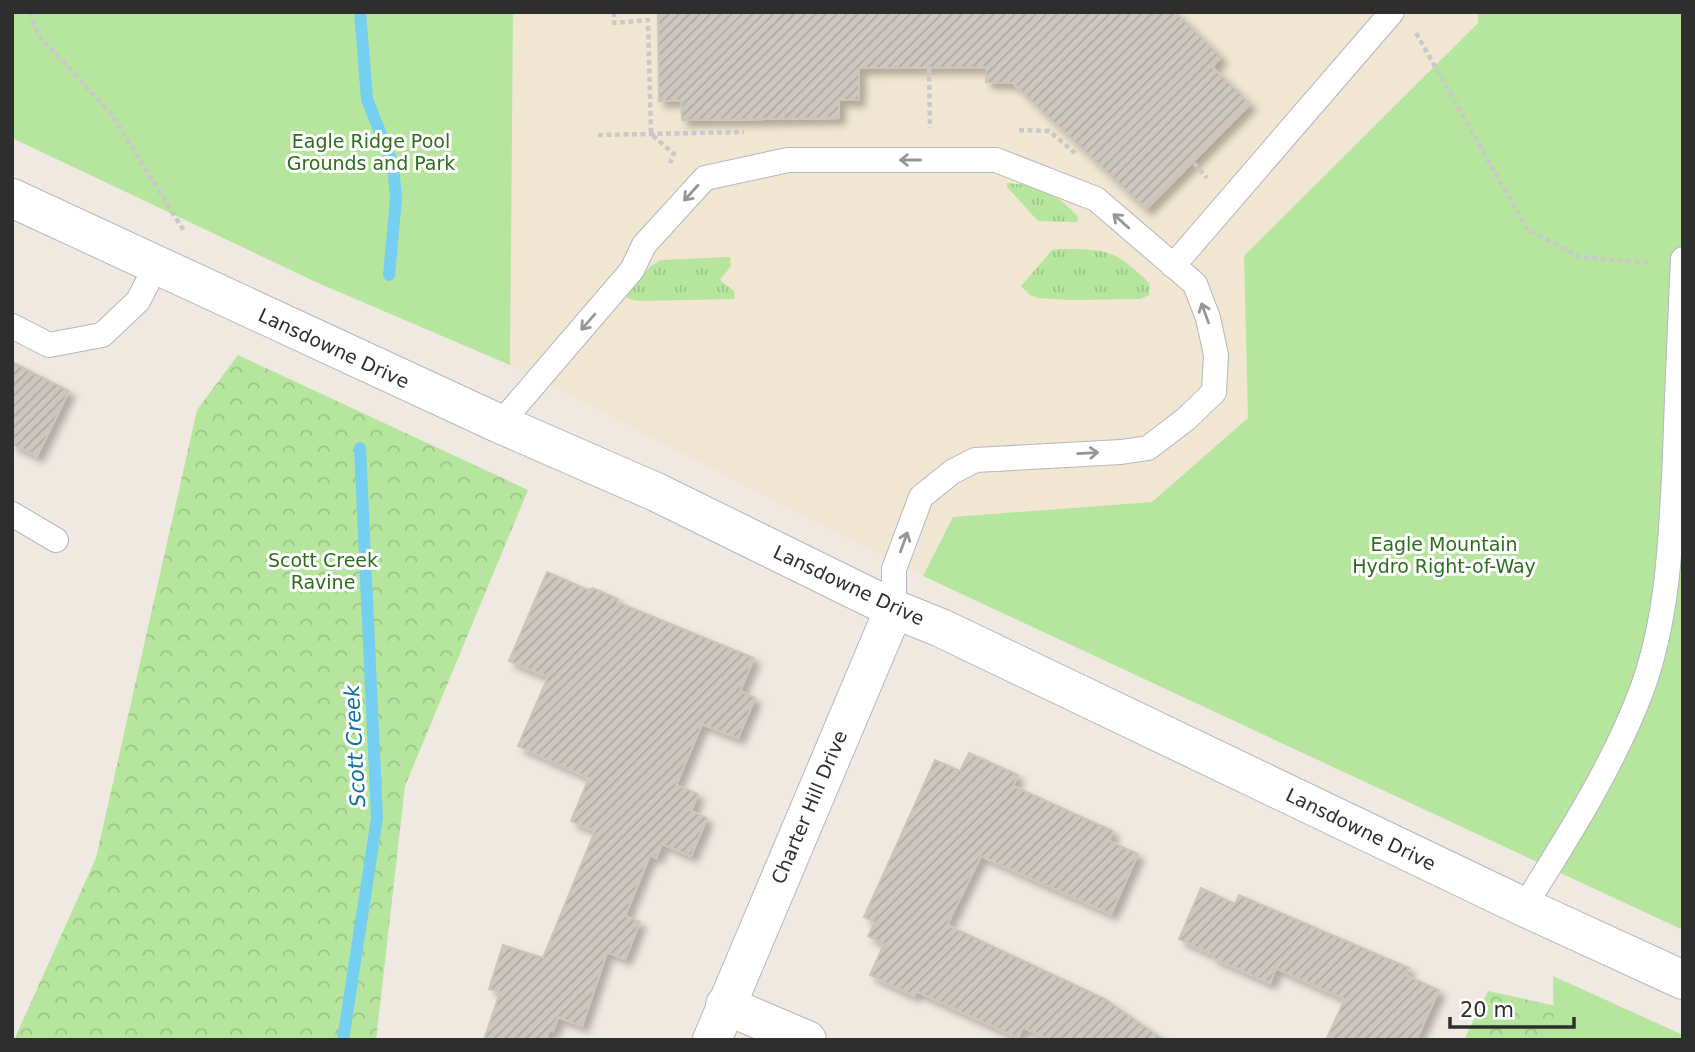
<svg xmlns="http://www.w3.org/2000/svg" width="1695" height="1052" font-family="'DejaVu Sans',sans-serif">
<defs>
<pattern id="grass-tufts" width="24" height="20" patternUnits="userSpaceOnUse" patternTransform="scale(1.75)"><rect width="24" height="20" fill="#b6e59e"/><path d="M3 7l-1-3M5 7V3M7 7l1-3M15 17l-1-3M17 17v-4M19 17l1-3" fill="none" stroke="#9dc588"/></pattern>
<pattern id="forest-crowns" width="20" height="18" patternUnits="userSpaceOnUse" patternTransform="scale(1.75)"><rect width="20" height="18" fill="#b6e59e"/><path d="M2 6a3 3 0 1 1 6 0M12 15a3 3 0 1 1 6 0" fill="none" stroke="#9dc588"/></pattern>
<pattern id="building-hatch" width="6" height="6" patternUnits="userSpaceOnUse" patternTransform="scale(1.75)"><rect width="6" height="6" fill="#cbc7bf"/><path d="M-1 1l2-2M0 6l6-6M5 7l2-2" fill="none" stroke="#afaba4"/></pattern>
<filter id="shadow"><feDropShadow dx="6" dy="6" stdDeviation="3.5" flood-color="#0004"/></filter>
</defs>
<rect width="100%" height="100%" fill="#efe9e1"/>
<!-- education -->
<polygon fill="#f0e6d1" points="513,12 1478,12 1478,23 1244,256 1248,418 1152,502 953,517 923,576 510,365"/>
<!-- grass -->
<g fill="url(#grass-tufts)">
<path d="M1007 183C1042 185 1052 192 1077 215L1078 219 1077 222 1038 221 1007 187Z"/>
<path d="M1058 249C1106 249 1115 249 1150 284L1149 295 1140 299 1070 300 1038 298 1030 295 1021 286 1052 250Z"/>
<polygon points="730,257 731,266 720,280 734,291 735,299 638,301 629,299 624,294 651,266 661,260"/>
</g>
<!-- forest -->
<g fill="url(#forest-crowns)">
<polygon points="238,355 528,490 405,786 376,1040 14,1040 96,858 197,410"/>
<polygon points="1488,991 1611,1018 1611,1040 1464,1040"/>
</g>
<!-- park -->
<g fill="#b6e59e">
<polygon points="12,12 513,12 510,365 318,283 12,138"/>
<polygon points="1478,12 1683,12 1683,930 923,576 953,517 1152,502 1248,418 1244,256 1478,23"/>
<polygon points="1553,976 1683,1035 1683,1040 1554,1040"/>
</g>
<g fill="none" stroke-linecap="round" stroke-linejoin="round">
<!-- stream -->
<g stroke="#75cff0" stroke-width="12">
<polyline points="360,12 367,99 393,165 396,199 389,275"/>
<polyline points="343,1040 377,818 360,448"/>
</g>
</g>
<!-- building -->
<g fill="url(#building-hatch)" stroke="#cbc5ba" stroke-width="2" filter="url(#shadow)">
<polygon points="658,12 1175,12 1221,57 1212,67 1250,104 1146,209 1013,83 986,82 986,67 859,68 859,100 839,100 839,118 682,120 681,100 659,101"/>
<polygon points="12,362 69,391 37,456 12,444"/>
<polygon points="547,572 588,590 593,588 618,599 617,602 754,658 740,691 755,698 738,738 702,724 676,785 698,794 691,811 707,818 691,856 662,844 656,858 650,855 625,916 640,922 625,959 607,952 582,1026 558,1017 553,1031 549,1030 546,1040 484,1040 500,992 489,989 503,945 543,958 595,831 571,821 589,778 518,746 548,677 509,661"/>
<polygon points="969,753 1018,775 1013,786 1113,831 1109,841 1138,854 1111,914 981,856 947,925 1105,999 1164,1040 1050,1040 1023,1027 1018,1038 916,991 914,996 870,975 884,944 868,936 875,922 864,917 935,760 960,771"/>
<polygon points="1201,888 1235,904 1239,895 1409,968 1405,975 1439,990 1416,1040 1326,1040 1345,999 1276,968 1270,983 1213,958 1214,955 1179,939"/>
</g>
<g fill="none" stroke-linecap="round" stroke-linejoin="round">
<!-- lane casing -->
<g stroke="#b4b7c1" stroke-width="26">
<g id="lane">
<polyline points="1173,266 1392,12"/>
<polyline points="12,326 49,345 102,335 138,301 156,266"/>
<polyline points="500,424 632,270 644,245 705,178 788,160 996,160 1096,199 1195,284 1208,318 1216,355 1214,392 1186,419 1148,448 1121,452 975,460 952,472 921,497 894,569 894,609"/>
<polyline points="12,514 56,540"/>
<path d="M1524 907C1567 838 1612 768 1641 692 1669 617 1671 535 1675 456 1677 390 1680 325 1683 259"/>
</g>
</g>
<!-- street casing -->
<g stroke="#b4b7c1" stroke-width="40">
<g id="street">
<polyline points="725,1005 807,1040"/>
<polyline points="712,1040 894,609"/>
</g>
</g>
<!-- secondary casing -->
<g stroke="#b4b7c1" stroke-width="40">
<polyline id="secondary" points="12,198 500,424 656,492 894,609 941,628 1524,907 1683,980"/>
</g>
<!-- path -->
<g stroke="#c9c9c9" stroke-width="4.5" stroke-dasharray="5 3.5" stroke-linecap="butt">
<polyline points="30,12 39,36 110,112 184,231"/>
<polyline points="614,12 614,23 648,20 651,134 674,154 670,163"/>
<polyline points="1416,33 1527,229 1580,257 1650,263"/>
<polyline points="929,68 930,128"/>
<polyline points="1019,130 1049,131 1075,153"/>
<polyline points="598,135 744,132"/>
<polyline points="1194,163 1207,178"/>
</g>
<!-- lane -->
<use href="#lane" stroke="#fff" stroke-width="24"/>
<!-- street -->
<use href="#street" stroke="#fff" stroke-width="38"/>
<!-- secondary -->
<use href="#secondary" stroke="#fff" stroke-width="38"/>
</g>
<!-- one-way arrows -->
<defs><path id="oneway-shaft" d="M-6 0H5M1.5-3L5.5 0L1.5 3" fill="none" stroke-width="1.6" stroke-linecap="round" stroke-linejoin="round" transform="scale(1.75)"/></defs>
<g stroke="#969696">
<use href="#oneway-shaft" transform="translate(910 160) rotate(180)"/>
<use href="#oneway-shaft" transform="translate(691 193) rotate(132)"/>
<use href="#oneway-shaft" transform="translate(1121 221) rotate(-138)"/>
<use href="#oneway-shaft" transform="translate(1205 313) rotate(-110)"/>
<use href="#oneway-shaft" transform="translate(588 322) rotate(131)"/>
<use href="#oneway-shaft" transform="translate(1088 453) rotate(-3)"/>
<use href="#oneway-shaft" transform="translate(904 542) rotate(-70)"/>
</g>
<g text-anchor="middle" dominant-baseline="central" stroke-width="6" stroke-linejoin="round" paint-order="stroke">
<!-- park labels -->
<g font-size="19" fill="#2c6e1b" stroke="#fff">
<text x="371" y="141">Eagle Ridge Pool<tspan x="371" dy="22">Grounds and Park</tspan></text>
<text x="1444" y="544">Eagle Mountain<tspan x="1444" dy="22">Hydro Right-of-Way</tspan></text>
<text x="323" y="560">Scott Creek<tspan x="323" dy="22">Ravine</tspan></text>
</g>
<!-- street labels -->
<g font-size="19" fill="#2e2e2e" stroke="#fff">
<text transform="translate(334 348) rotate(25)">Lansdowne Drive</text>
<text transform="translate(849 585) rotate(25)">Lansdowne Drive</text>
<text transform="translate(809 807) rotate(-67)">Charter Hill Drive</text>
<text transform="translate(1361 829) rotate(26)">Lansdowne Drive</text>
</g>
<!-- water labels -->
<g font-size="21" font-style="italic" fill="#0d6fa3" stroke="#fff">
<text transform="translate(355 746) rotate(-93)">Scott Creek</text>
</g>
</g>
<!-- border -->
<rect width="1695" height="1052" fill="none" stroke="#2e2e2e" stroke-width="28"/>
<!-- scale -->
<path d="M1450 1017v10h124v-10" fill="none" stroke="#2e2e2e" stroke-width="3.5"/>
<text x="1460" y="1017" font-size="21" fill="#2e2e2e" stroke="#ffffff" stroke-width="5" paint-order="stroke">20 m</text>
</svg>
